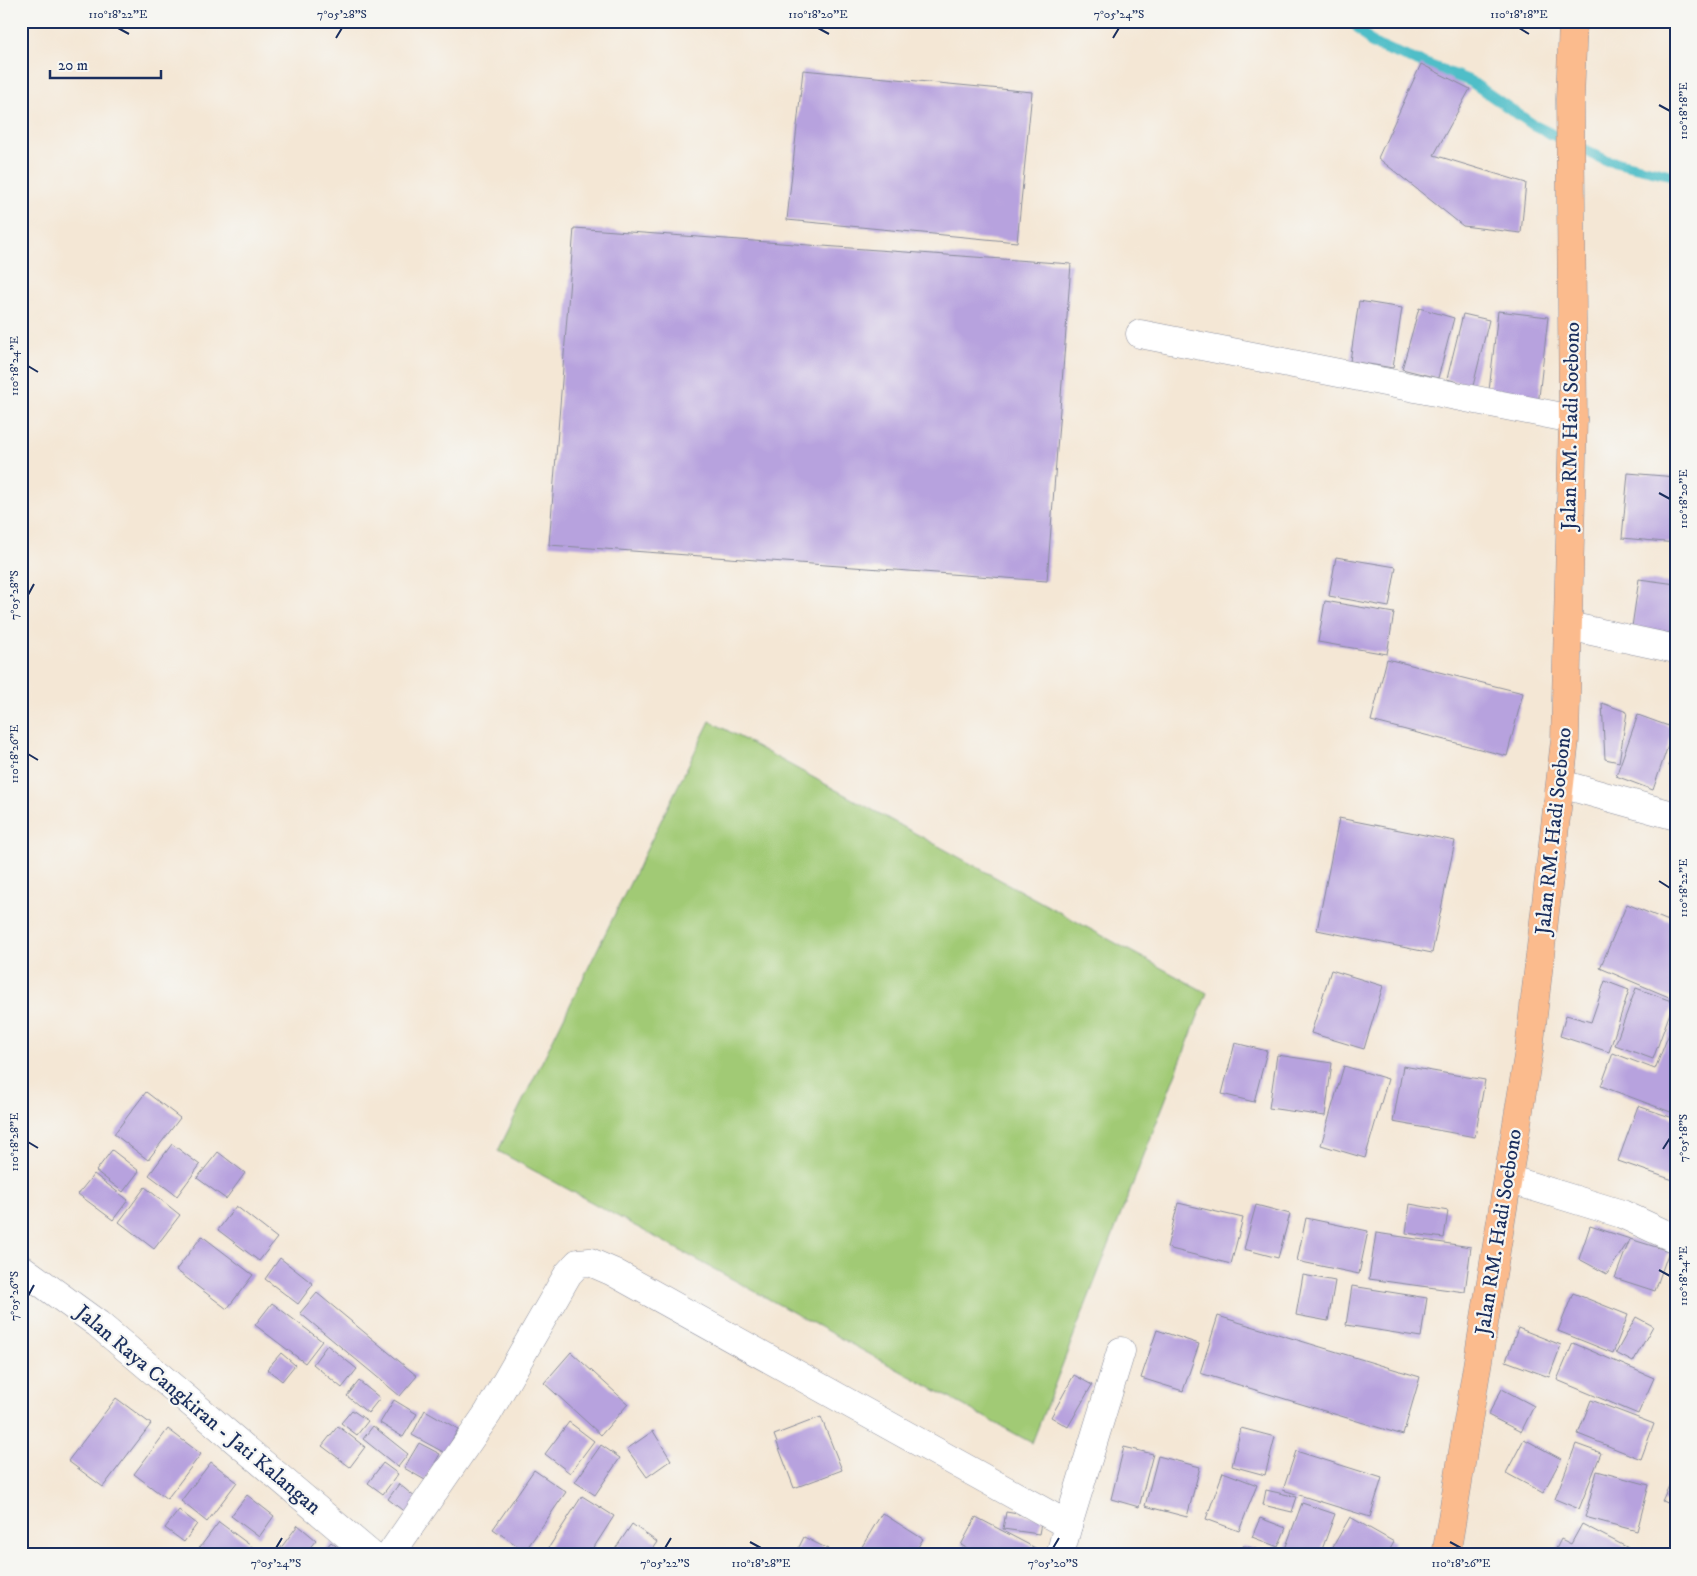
<svg xmlns="http://www.w3.org/2000/svg" width="1697" height="1576" font-family="'IM FELL DW Pica',serif">
<rect width="100%" height="100%" fill="#f6f6f2"/>
<filter id="ink" filterUnits="userSpaceOnUse"><feTurbulence type="fractalNoise" baseFrequency=".02" numOctaves="2"/><feDisplacementMap in="SourceGraphic" scale="10" xChannelSelector="R" yChannelSelector="G"/><feConvolveMatrix kernelMatrix="1 2 1 2 8 2 1 2 1" color-interpolation-filters="sRGB"/></filter>
<filter id="wash" filterUnits="userSpaceOnUse"><feTurbulence type="fractalNoise" baseFrequency=".0096" numOctaves="4" result="noise"/><feDisplacementMap in="SourceGraphic" scale="20" xChannelSelector="R" yChannelSelector="G"/><feGaussianBlur stdDeviation="1.12" result="paint"/><feColorMatrix in="noise" values="0 0 0 0 0 0 0 0 0 0 0 0 0 0 0 0 0 1.4 0 .05"/><feComposite in="paint" operator="in"/></filter>
<g filter="url(#wash)">
<rect width="100%" height="100%" fill="#f4e7d5"/>
<!-- green -->
<polygon fill="#a1ca75" stroke="#5e7c6a" points="710,721 1207,993 1032,1443 498,1151"/>
<g fill="none" stroke-linecap="round" stroke-linejoin="round">
<!-- stream -->
<polyline stroke="#50bec8" stroke-width="11" points="1352,21 1373,44 1470,81 1535,126 1605,160 1676,176"/>
</g>
<g id="blocks">
<!-- building -->
<g fill="#b7a2de">
<polygon points="1421,64 1470,89 1434,155 1526,183 1521,233 1463,226 1378,158"/>
<polygon points="803,70 1032,92 1017,242 787,220"/>
<polygon points="574,228 1071,264 1047,581 549,545"/>
<polygon points="1359,301 1402,308 1393,368 1350,361"/>
<polygon points="1419,308 1454,318 1438,378 1402,369"/>
<polygon points="1498,311 1548,317 1538,406 1488,400"/>
<polygon points="1463,314 1489,320 1473,386 1447,379"/>
<polygon points="1628,473 1676,477 1676,543 1622,538"/>
<polygon points="1336,557 1396,567 1389,607 1329,596"/>
<polygon points="1639,579 1676,584 1676,634 1632,627"/>
<polygon points="1325,601 1394,613 1387,654 1318,642"/>
<polygon points="1387,659 1523,693 1507,756 1371,721"/>
<polygon points="1602,703 1627,712 1619,762 1605,759"/>
<polygon points="1638,715 1674,728 1653,790 1616,776"/>
<polygon points="1676,748 1676,769 1669,766"/>
<polygon points="1339,818 1455,841 1432,953 1317,930"/>
<polygon points="1627,904 1676,924 1676,1000 1600,968"/>
<polygon points="1331,970 1383,986 1364,1049 1311,1033"/>
<polygon points="1605,981 1629,990 1609,1052 1560,1036 1566,1015 1591,1022"/>
<polygon points="1636,988 1674,1002 1653,1059 1615,1045"/>
<polygon points="1676,1016 1676,1114 1601,1086 1613,1053 1655,1069"/>
<polygon points="1235,1043 1267,1051 1254,1102 1222,1094"/>
<polygon points="1277,1055 1332,1063 1325,1116 1269,1108"/>
<polygon points="1344,1066 1388,1079 1365,1158 1321,1145"/>
<polygon points="1403,1066 1485,1080 1475,1137 1393,1122"/>
<polygon points="146,1092 180,1118 148,1160 114,1134"/>
<polygon points="1638,1106 1676,1119 1676,1181 1618,1161"/>
<polygon points="172,1144 200,1165 177,1196 149,1175"/>
<polygon points="112,1150 139,1171 123,1192 96,1171"/>
<polygon points="218,1152 245,1173 226,1199 197,1178"/>
<polygon points="94,1174 128,1200 113,1220 78,1194"/>
<polygon points="145,1187 180,1215 154,1249 119,1222"/>
<polygon points="1178,1203 1243,1218 1231,1264 1167,1248"/>
<polygon points="1410,1204 1448,1211 1444,1238 1406,1233"/>
<polygon points="1256,1205 1290,1214 1278,1258 1244,1249"/>
<polygon points="236,1206 277,1238 259,1261 218,1230"/>
<polygon points="1306,1218 1368,1231 1359,1274 1297,1261"/>
<polygon points="1590,1226 1630,1239 1607,1274 1579,1259"/>
<polygon points="1376,1233 1471,1247 1465,1292 1369,1279"/>
<polygon points="202,1236 253,1275 227,1309 176,1270"/>
<polygon points="1630,1239 1669,1251 1655,1291 1615,1278"/>
<polygon points="280,1258 313,1284 298,1304 265,1279"/>
<polygon points="1303,1275 1335,1281 1328,1321 1296,1315"/>
<polygon points="1352,1286 1427,1298 1421,1337 1346,1325"/>
<polygon points="317,1293 417,1376 400,1396 300,1313"/>
<polygon points="1573,1293 1628,1315 1613,1353 1558,1331"/>
<polygon points="272,1303 322,1341 305,1363 255,1325"/>
<polygon points="1218,1316 1420,1377 1403,1435 1200,1373"/>
<polygon points="1636,1317 1653,1326 1633,1362 1616,1353"/>
<polygon points="1518,1328 1561,1345 1549,1377 1506,1361"/>
<polygon points="1157,1330 1199,1344 1183,1391 1141,1378"/>
<polygon points="1573,1343 1654,1378 1638,1414 1557,1380"/>
<polygon points="327,1345 357,1369 342,1388 313,1364"/>
<polygon points="571,1352 628,1404 601,1435 544,1383"/>
<polygon points="281,1353 295,1365 282,1381 267,1369"/>
<polygon points="1074,1375 1092,1385 1068,1427 1051,1417"/>
<polygon points="359,1381 380,1398 368,1413 347,1396"/>
<polygon points="1502,1389 1534,1406 1521,1432 1488,1415"/>
<polygon points="116,1398 151,1424 103,1487 68,1461"/>
<polygon points="394,1400 417,1414 403,1437 380,1423"/>
<polygon points="1591,1400 1654,1424 1641,1459 1578,1434"/>
<polygon points="352,1410 368,1421 357,1435 341,1423"/>
<polygon points="425,1410 458,1429 445,1453 412,1435"/>
<polygon points="821,1417 842,1470 794,1488 774,1435"/>
<polygon points="569,1422 594,1441 570,1473 545,1454"/>
<polygon points="338,1426 365,1447 350,1467 322,1446"/>
<polygon points="373,1426 408,1454 398,1467 363,1439"/>
<polygon points="1241,1428 1275,1437 1265,1475 1232,1466"/>
<polygon points="168,1429 201,1454 167,1499 134,1474"/>
<polygon points="653,1431 671,1460 647,1477 627,1449"/>
<polygon points="1524,1439 1561,1459 1543,1493 1506,1473"/>
<polygon points="419,1443 440,1454 425,1480 404,1468"/>
<polygon points="1576,1444 1601,1453 1579,1509 1555,1499"/>
<polygon points="601,1445 620,1458 595,1495 575,1482"/>
<polygon points="1124,1447 1153,1454 1139,1507 1111,1499"/>
<polygon points="1296,1451 1382,1478 1370,1517 1283,1490"/>
<polygon points="1158,1456 1200,1467 1187,1517 1145,1506"/>
<polygon points="211,1462 237,1482 207,1522 181,1501"/>
<polygon points="383,1463 398,1474 383,1494 368,1483"/>
<polygon points="534,1470 566,1492 525,1551 493,1529"/>
<polygon points="1597,1471 1649,1485 1637,1531 1585,1517"/>
<polygon points="1223,1472 1257,1485 1239,1531 1206,1519"/>
<polygon points="1673,1477 1676,1478 1676,1507 1662,1501"/>
<polygon points="399,1484 422,1503 411,1517 388,1499"/>
<polygon points="1266,1490 1297,1497 1292,1512 1263,1505"/>
<polygon points="247,1495 274,1516 259,1537 231,1516"/>
<polygon points="582,1496 614,1516 589,1555 544,1555"/>
<polygon points="1302,1503 1335,1514 1320,1555 1302,1555 1285,1549"/>
<polygon points="179,1510 197,1524 184,1542 165,1528"/>
<polygon points="1006,1512 1042,1518 1039,1534 1003,1529"/>
<polygon points="882,1513 923,1539 913,1555 857,1555"/>
<polygon points="976,1517 1041,1551 1039,1555 980,1555 961,1545"/>
<polygon points="1350,1517 1394,1542 1387,1555 1339,1555 1331,1550"/>
<polygon points="1260,1518 1286,1528 1278,1547 1252,1537"/>
<polygon points="219,1522 259,1552 257,1555 194,1555"/>
<polygon points="632,1524 657,1542 648,1555 611,1555"/>
<polygon points="1582,1524 1638,1553 1637,1555 1553,1555 1561,1539 1571,1544"/>
<polygon points="298,1525 316,1540 304,1555 292,1553 288,1555 280,1549"/>
<polygon points="804,1537 828,1549 825,1555 795,1555"/>
<polygon points="331,1542 347,1555 321,1555"/>
<polygon points="1243,1546 1276,1554 1276,1555 1241,1555"/>
</g>
</g>
</g>
<g filter="url(#ink)">
<use href="#blocks" fill-opacity="0" stroke="#888b9a" stroke-width="1"/>
<g fill="none" stroke-linecap="round" stroke-linejoin="round">
<!-- minor casing -->
<g stroke="#888b9a" stroke-width="29">
<g id="minor">
<polyline points="1140,334 1573,419"/>
<polyline points="1568,626 1676,649"/>
<polyline points="1561,784 1676,816"/>
<polyline points="1508,1179 1622,1214 1676,1239"/>
<polyline points="21,1268 98,1324 371,1555"/>
<polyline points="390,1555 488,1413 568,1274 578,1263 590,1262 613,1272 1068,1525 1121,1351"/>
<polyline points="1060,1555 1068,1525"/>
</g>
</g>
<!-- major casing -->
<g stroke="#888b9a" stroke-width="29">
<polyline id="major" points="1446,1555 1529,1050 1565,740 1573,419 1570,99 1573,21"/>
</g>
<!-- minor -->
<use href="#minor" stroke="#fff" stroke-width="28"/>
<!-- major -->
<use href="#major" stroke="#fbbb8d" stroke-width="28"/>
</g>
</g>
<!-- ticks -->
<path fill="none" stroke="#1b2f5e" stroke-width="2" d="M118 28 129 34M818 28 829 34M1519 28 1529 34M336 38 342 28M1113 38 1119 28M1659 105 1670 111M28 366 38 372M1659 493 1670 499M28 595 34 584M28 754 38 760M1659 881 1670 888M28 1142 38 1148M1663 1149 1670 1138M1659 1270 1670 1276M28 1296 34 1285M750 1542 761 1548M1450 1542 1461 1548M276 1548 282 1538M665 1548 671 1538M1053 1548 1059 1538"/>
<g text-anchor="middle" dominant-baseline="central" stroke-width="4.5" stroke-linejoin="round" paint-order="stroke">
<!-- street labels -->
<g font-size="21" fill="#1b2f5e" stroke="#f6f6f2">
<text transform="translate(1571 426) rotate(-89)">Jalan RM. Hadi Soebono</text>
<text transform="translate(1554 831) rotate(-84)">Jalan RM. Hadi Soebono</text>
<text transform="translate(1499 1232) rotate(-81)">Jalan RM. Hadi Soebono</text>
<text transform="translate(198 1410) rotate(40)">Jalan Raya Cangkiran - Jati Kalangan</text>
</g>
</g>
<!-- margin -->
<rect width="1697" height="1576" fill="none" stroke="#f6f6f2" stroke-width="55"/>
<!-- scale -->
<path d="M50 70v8h111v-8" fill="none" stroke="#1b2f5e" stroke-width="2.5"/>
<text x="58" y="70" font-size="15" fill="#1b2f5e" stroke="#f6f6f2" stroke-width="4" paint-order="stroke">20 m</text>
<rect x="28" y="28" width="1642" height="1520" fill="none" stroke="#1b2f5e" stroke-width="2"/>
<g font-size="12" text-anchor="middle" fill="#1b2f5e">
<text x="118" y="18">110°18'22"E</text>
<text x="342" y="18">7°05'28"S</text>
<text x="818" y="18">110°18'20"E</text>
<text x="1119" y="18">7°05'24"S</text>
<text x="1519" y="18">110°18'18"E</text>
<text transform="translate(1683 111) rotate(-90)" y="4">110°18'18"E</text>
<text transform="translate(14 366) rotate(-90)" y="4">110°18'24"E</text>
<text transform="translate(1683 499) rotate(-90)" y="4">110°18'20"E</text>
<text transform="translate(14 595) rotate(-90)" y="4">7°05'28"S</text>
<text transform="translate(14 754) rotate(-90)" y="4">110°18'26"E</text>
<text transform="translate(1683 888) rotate(-90)" y="4">110°18'22"E</text>
<text transform="translate(1683 1138) rotate(-90)" y="4">7°05'18"S</text>
<text transform="translate(14 1142) rotate(-90)" y="4">110°18'28"E</text>
<text transform="translate(1683 1276) rotate(-90)" y="4">110°18'24"E</text>
<text transform="translate(14 1296) rotate(-90)" y="4">7°05'26"S</text>
<text x="276" y="1567">7°05'24"S</text>
<text x="665" y="1567">7°05'22"S</text>
<text x="761" y="1567">110°18'28"E</text>
<text x="1053" y="1567">7°05'20"S</text>
<text x="1461" y="1567">110°18'26"E</text>
</g>
</svg>
